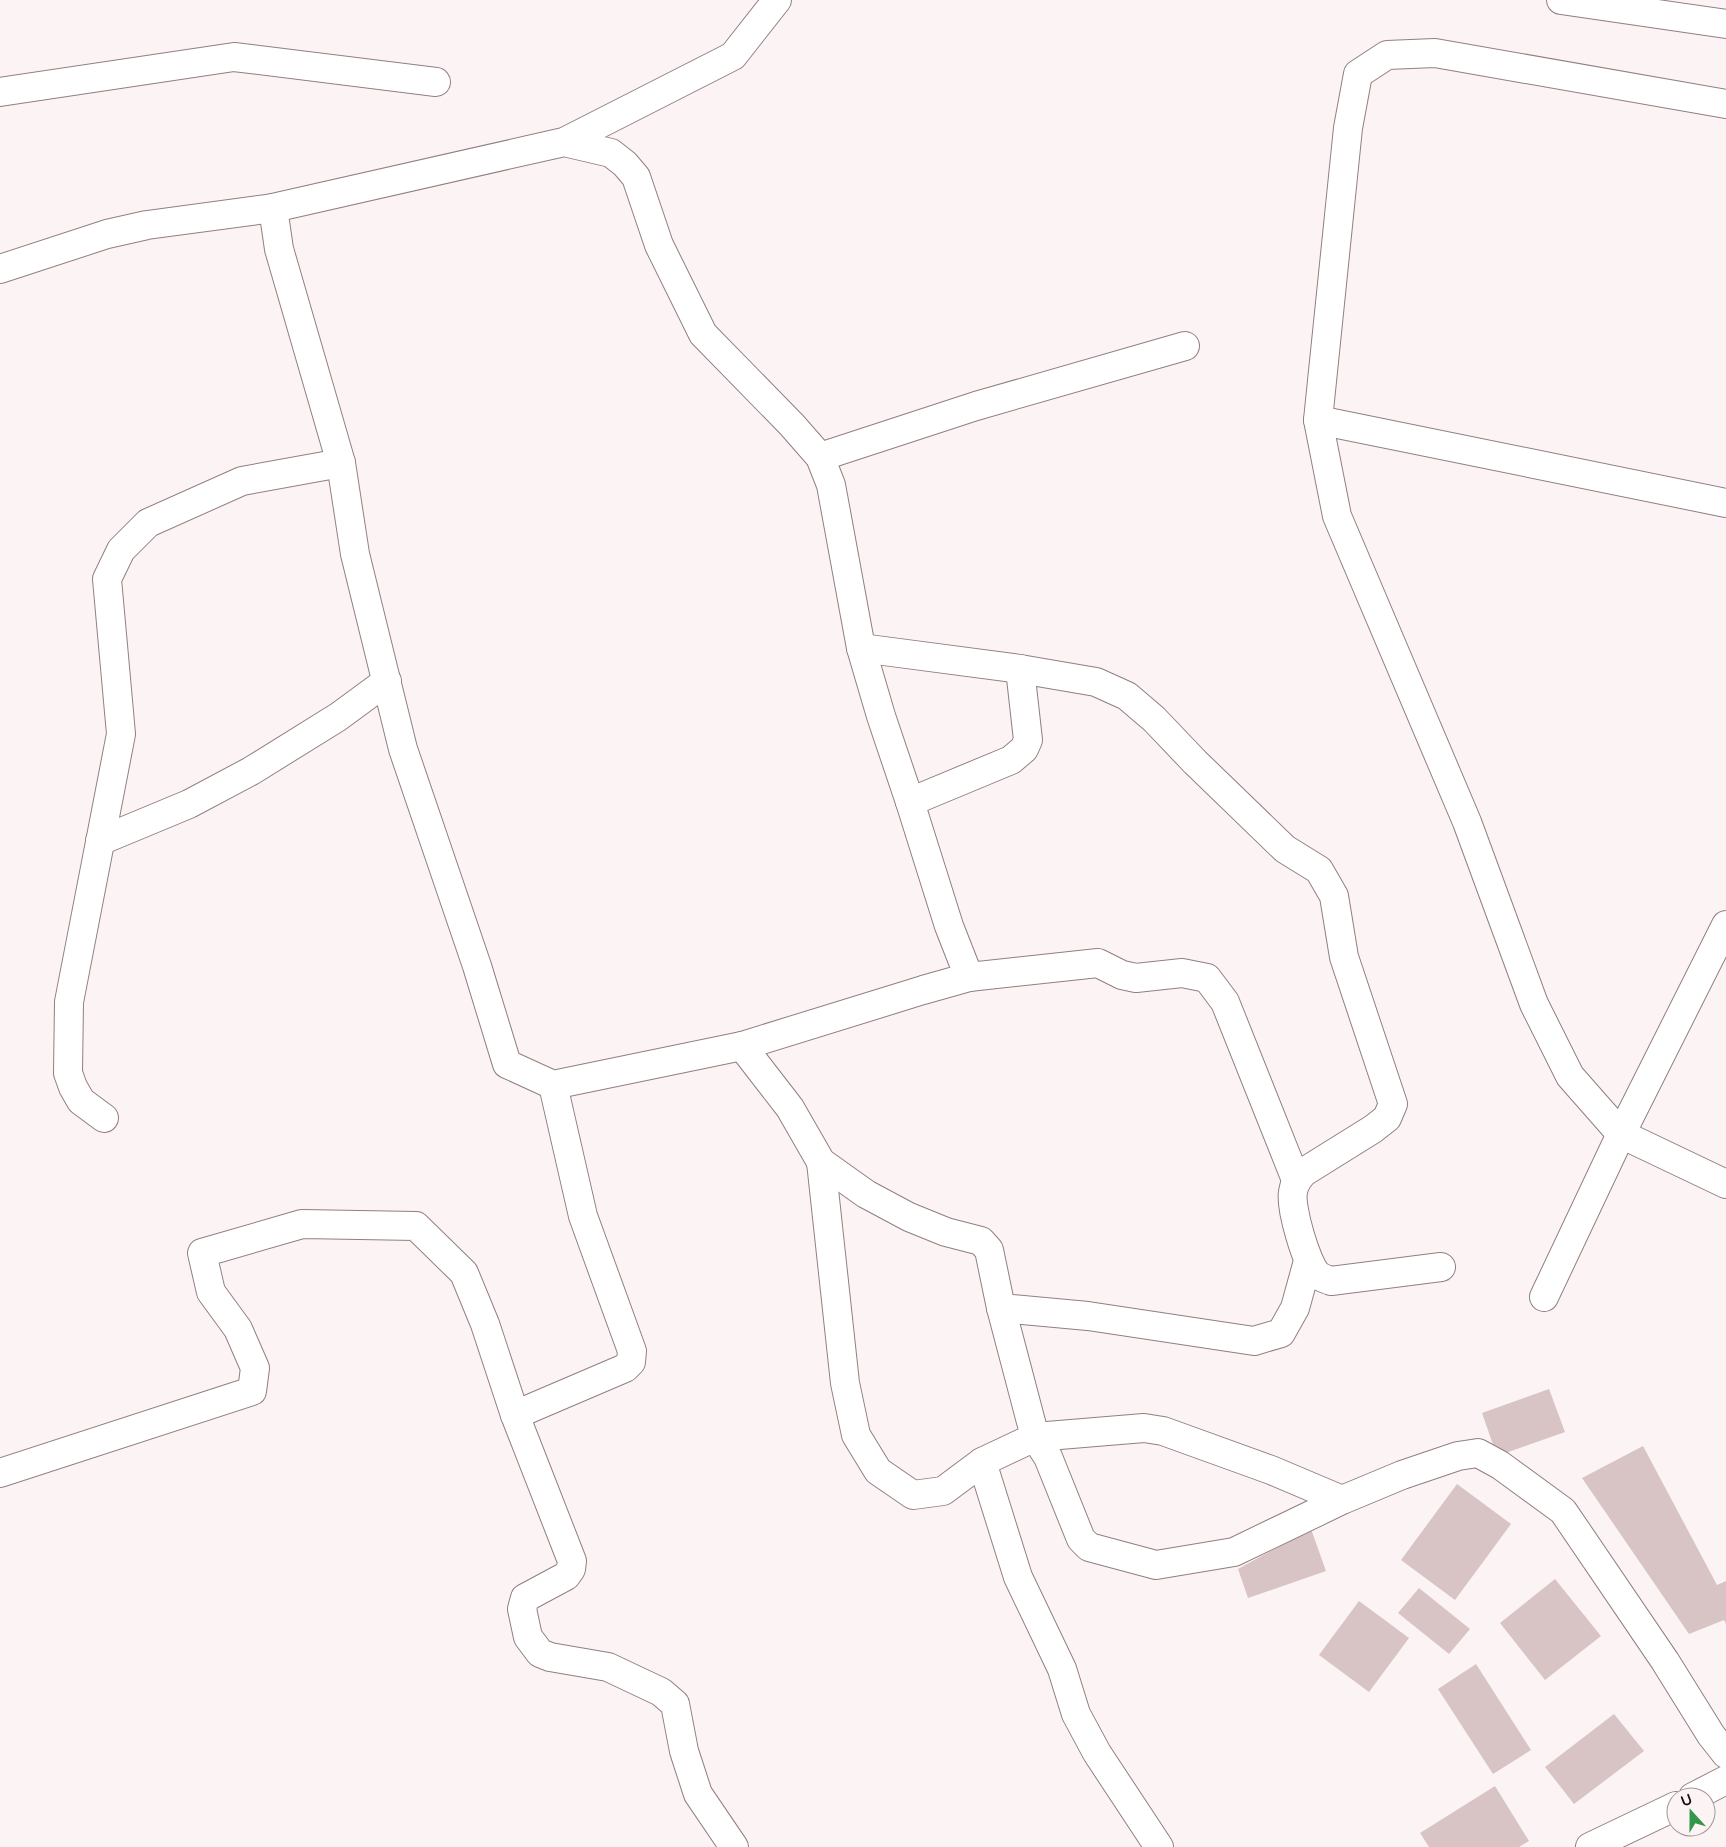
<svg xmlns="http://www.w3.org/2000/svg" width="1726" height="1847" font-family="'Varela Round',sans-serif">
<rect width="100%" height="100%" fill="#fcf4f4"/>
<!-- building -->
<g fill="#d8c4c4">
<polygon points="1549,1389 1565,1432 1497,1456 1482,1413"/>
<polygon points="1643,1446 1717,1585 1726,1581 1726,1624 1724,1620 1689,1634 1582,1478"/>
<polygon points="1457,1484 1511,1524 1455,1600 1401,1560"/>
<polygon points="1311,1529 1326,1571 1248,1598 1238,1569"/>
<polygon points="1555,1579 1601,1636 1545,1680 1500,1623"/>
<polygon points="1419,1588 1470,1629 1449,1654 1398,1613"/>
<polygon points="1359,1601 1409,1638 1369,1692 1319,1655"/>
<polygon points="1476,1664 1531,1750 1493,1774 1438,1689"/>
<polygon points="1614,1714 1644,1751 1574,1804 1545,1767"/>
<polygon points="1495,1786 1529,1841 1519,1847 1429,1847 1420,1833"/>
</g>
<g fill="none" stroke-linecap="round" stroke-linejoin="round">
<!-- minor casing -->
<g stroke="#927f7f" stroke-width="30">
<g id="minor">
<polyline points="0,92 234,57 436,82"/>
<polyline points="1726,104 1435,53 1387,55 1358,74 1348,128 1318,420 1337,516 1467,822 1534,1004 1570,1076 1621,1134 1726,1184"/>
<polyline points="564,142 611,153 625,164 636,177 659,245 703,334 792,425 820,457 831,485 861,648 881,716 910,802 949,926 969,977 923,990 742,1046 553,1085 507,1064 477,966 403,749 355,554 341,463 279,249 273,208 564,142 733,56 777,0"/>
<polyline points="0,269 107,234 147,225 273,208"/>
<polyline points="1318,420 1726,503"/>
<polyline points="820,457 976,406 1185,346"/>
<polyline points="861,648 1020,669"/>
<path d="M910 802 1011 760 1024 749 1028 740 1020 669 1096 682 1127 696 1154 719 1195 762 1285 849 1319 870 1334 896 1344 957 1393 1104 1387 1118 1373 1129 1304 1172C1298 1178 1294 1184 1293 1192 1290 1207 1306 1263 1317 1274 1321 1278 1326 1279 1331 1281L1441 1267"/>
<polyline points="100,841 189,804 251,771 338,717 387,681"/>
<polyline points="969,977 1098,963 1122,975 1136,978 1182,973 1207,978 1225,1002 1296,1180"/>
<polyline points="742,1046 790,1108 821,1162 866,1194 909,1217 946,1232 981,1241 989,1250 1001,1308 1035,1437 982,1462 1018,1577 1062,1669 1076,1714 1097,1753 1159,1847"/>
<polyline points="553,1085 583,1216 632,1351 631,1362 625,1368 515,1415 572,1561 571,1569 566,1576 525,1598 522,1609 528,1637 540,1653 550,1657 608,1667 661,1692 675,1704 684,1751 698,1794 734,1847"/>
<polyline points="104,1118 81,1101 73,1087 68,1073 69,1002 121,734 107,579 121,550 148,523 242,481 341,463"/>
<polyline points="821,1162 845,1383 856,1435 878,1471 913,1495 943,1491 982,1462"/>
<polyline points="1544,1297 1621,1134 1726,925"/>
<polyline points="1001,1308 1088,1316 1254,1341 1281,1333 1295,1308 1308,1261"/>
<polyline points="0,1473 252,1391 255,1368 238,1329 211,1292 202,1253 302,1224 416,1226 464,1273 485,1324 515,1415"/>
<polyline points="1342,1500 1271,1470 1163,1431 1144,1428 1035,1437 1048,1457 1081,1539 1089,1547 1156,1565 1234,1552 1342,1500 1402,1475 1458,1456 1478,1453 1500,1465 1563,1511 1665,1661 1711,1735 1726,1754"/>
<polyline points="1693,1797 1726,1780"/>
<polyline points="1590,1847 1676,1806"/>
</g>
</g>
<!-- major casing -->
<g stroke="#927f7f" stroke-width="30">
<polyline id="major" points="1561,0 1726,24"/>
</g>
<!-- minor -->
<use href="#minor" stroke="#fff" stroke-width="28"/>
<!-- major -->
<use href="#major" stroke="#fff" stroke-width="28"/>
</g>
<!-- north arrow -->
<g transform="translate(1691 1812) rotate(339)"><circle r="24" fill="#fcf4f4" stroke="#9f9797"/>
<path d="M0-4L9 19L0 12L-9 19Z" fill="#33964b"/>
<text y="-8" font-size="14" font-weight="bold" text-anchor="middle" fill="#130c0c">U</text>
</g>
</svg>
